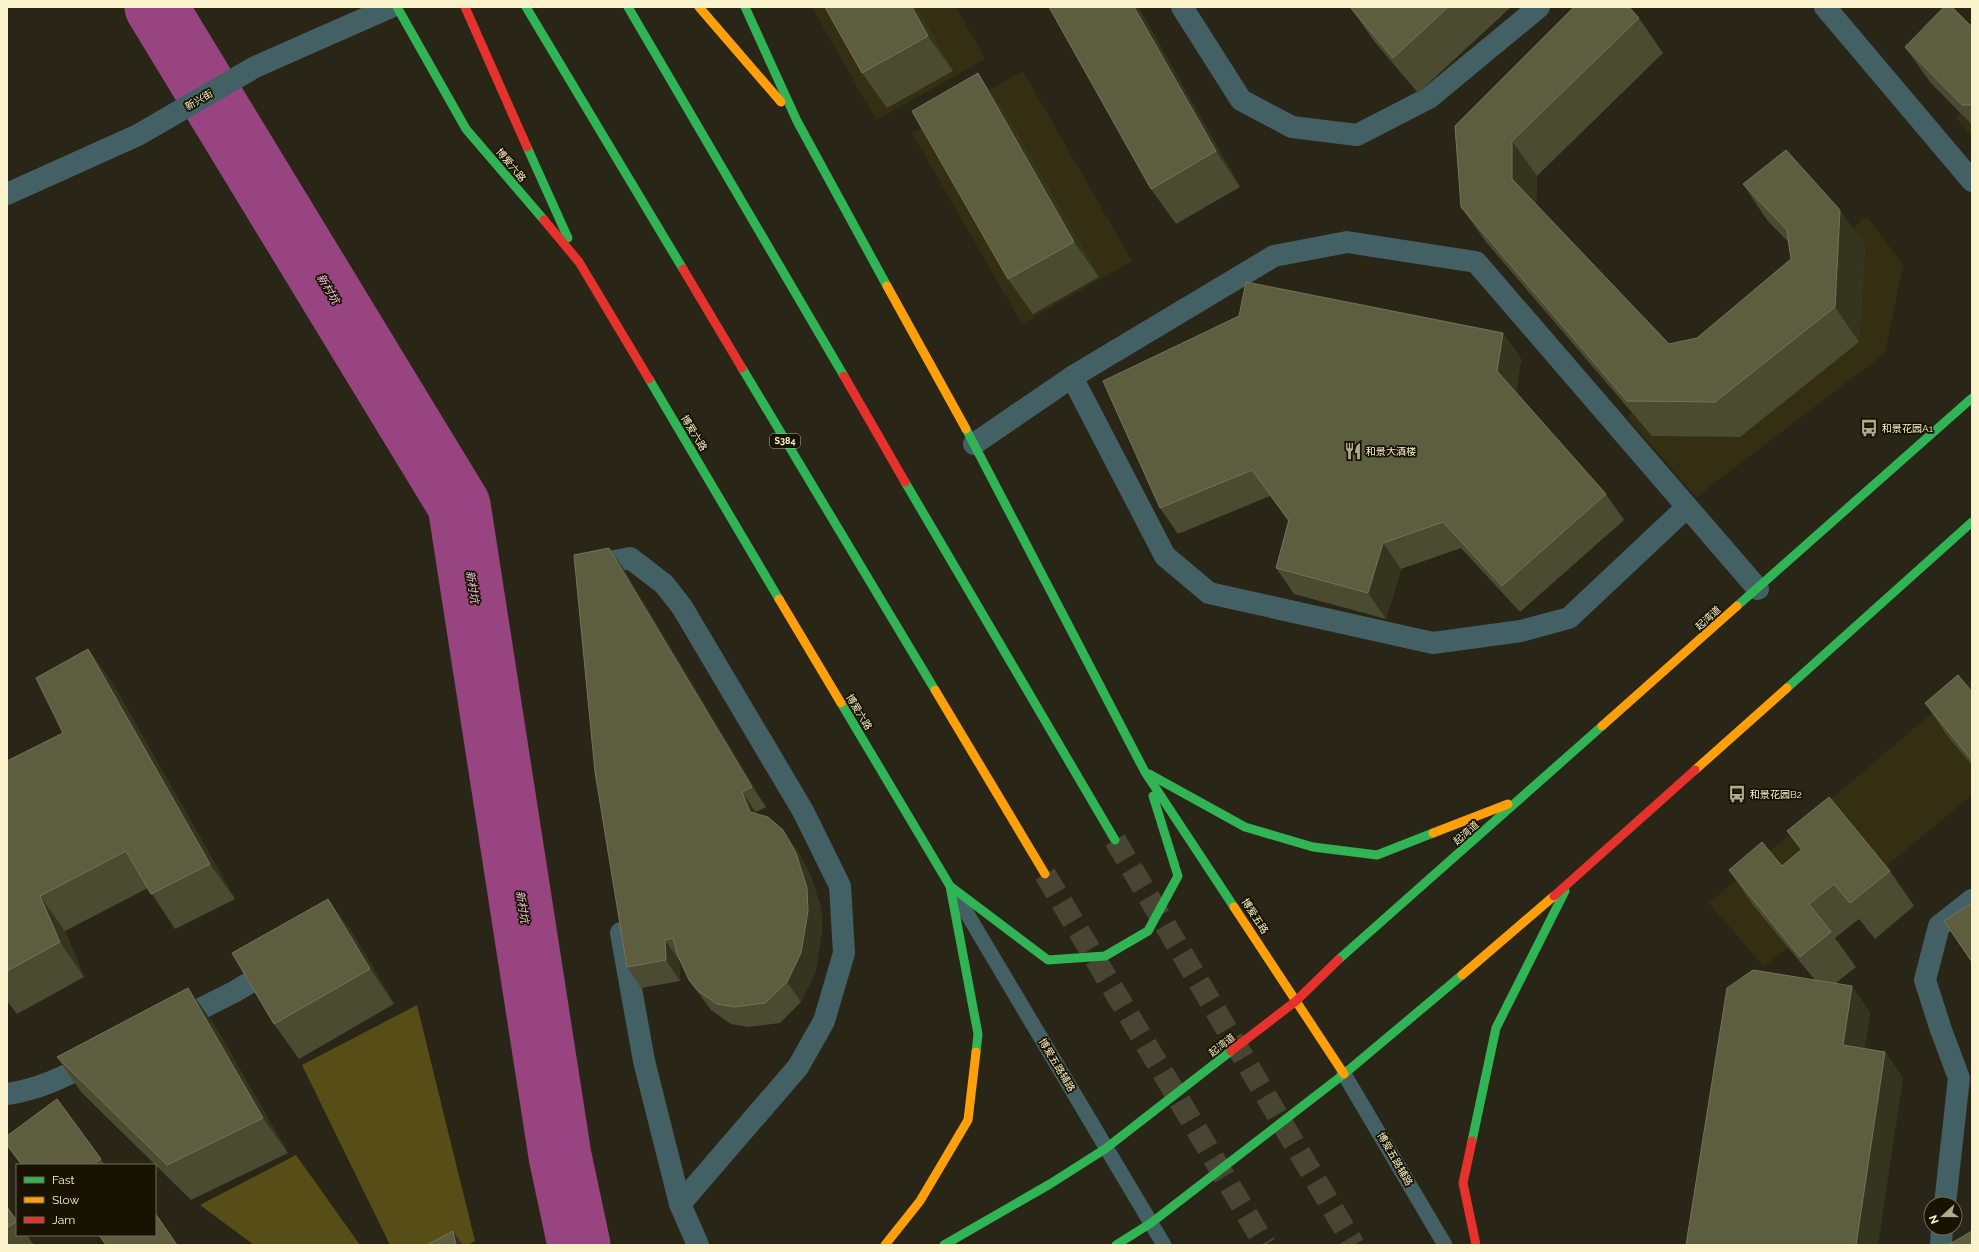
<svg xmlns="http://www.w3.org/2000/svg" width="1979" height="1252" font-family="Raleway,'Noto Sans SC',sans-serif">
<rect width="100%" height="100%" fill="#292617"/>
<!-- built -->
<g fill="#342f13">
<polygon points="812,7 956,7 985,59 876,120"/>
<polygon points="1023,71 1132,261 1022,324 912,133"/>
<polygon points="1972,103 1972,137 1955,117"/>
<polygon points="1867,216 1903,265 1885,353 1696,497 1627,417"/>
<polygon points="1972,679 1972,795 1764,967 1709,903"/>
</g>
<!-- green -->
<g fill="#574d17">
<polygon points="417,1005 475,1241 468,1245 390,1245 302,1065"/>
<polygon points="296,1155 360,1245 254,1245 200,1205"/>
</g>
<g fill="none" stroke-linecap="round" stroke-linejoin="round">
<!-- river -->
<polyline stroke="#974481" stroke-width="63" points="156,7 459,505 560,1156 579,1245"/>
<!-- highway-tunnel -->
<g stroke="#484532" stroke-width="22" stroke-dasharray="22 11" stroke-linecap="butt">
<polyline points="1115,840 1354,1245"/>
<polyline points="1045,874 1265,1245"/>
</g>
<!-- lane -->
<g stroke="#436064" stroke-width="15">
<polyline points="956,895 1164,1245"/>
<polyline points="1344,1074 1445,1245"/>
</g>
<!-- street -->
<g stroke="#436064" stroke-width="22">
<polyline points="1182,7 1241,100 1292,127 1357,135 1429,98 1539,7"/>
<polyline points="1825,7 1972,181"/>
<polyline points="7,194 138,135 255,67 391,7"/>
<polyline points="1072,377 1165,556 1209,593 1433,643 1521,631 1569,618 1687,507"/>
<polyline points="974,444 1072,377 1274,256 1347,242 1476,262 1758,589"/>
<polyline points="589,566 630,558 664,584 682,607 803,811 840,886 844,953 824,1021 798,1067 680,1204"/>
<polyline points="621,933 644,1061 680,1204 698,1245"/>
<polyline points="176,1021 234,992 276,967"/>
<path d="M7 1094C41 1089 65 1076 95 1061"/>
<polyline points="1945,1204 1959,1078 1941,1030 1925,980 1939,926 1972,900"/>
<polyline points="1941,1245 1942,1228"/>
</g>
<!-- fast -->
<g stroke="#30b455" stroke-width="9">
<polyline points="397,7 466,129 544,220"/>
<polyline points="526,7 683,269"/>
<polyline points="628,7 844,376"/>
<polyline points="745,7 797,121 887,286"/>
<polyline points="527,147 568,238"/>
<polyline points="742,368 935,690"/>
<polyline points="649,379 779,599"/>
<polyline points="966,429 1145,772 1234,907"/>
<polyline points="905,482 1115,840"/>
<polyline points="1737,606 1972,398"/>
<polyline points="1787,688 1972,522"/>
<polyline points="841,703 950,886 978,1034 976,1052"/>
<polyline points="1149,774 1245,827 1313,847 1377,855 1433,833"/>
<polyline points="950,886 1048,960 1105,956 1148,931 1178,876 1153,796"/>
<polyline points="1338,960 1602,726"/>
<polyline points="1472,1141 1496,1028 1565,891"/>
<polyline points="944,1245 1050,1184 1105,1149 1231,1051"/>
<polyline points="1116,1245 1151,1223 1344,1074 1462,975"/>
</g>
<!-- slow -->
<g stroke="#ff9f0a" stroke-width="9">
<polyline points="699,7 781,102"/>
<polyline points="887,286 966,429"/>
<polyline points="779,599 841,703"/>
<polyline points="935,690 1045,874"/>
<polyline points="1602,726 1737,606"/>
<polyline points="1695,770 1787,688"/>
<polyline points="1433,833 1508,804"/>
<polyline points="1234,907 1344,1074"/>
<polyline points="1462,975 1554,896"/>
<polyline points="885,1245 920,1201 968,1120 976,1052"/>
</g>
<!-- jam -->
<g stroke="#e5322d" stroke-width="9">
<polyline points="465,7 527,147"/>
<polyline points="544,220 579,262 649,379"/>
<polyline points="683,269 742,368"/>
<polyline points="844,376 905,482"/>
<polyline points="1554,896 1695,770"/>
<polyline points="1231,1051 1296,1001 1338,960"/>
<polyline points="1472,1141 1463,1183 1476,1245"/>
</g>
</g>
<!-- wall -->
<g fill="#4a4b30">
<polygon points="916,7 953,71 887,108 862,73"/>
<polygon points="1049,7 1138,7 1240,187 1176,224 1151,189"/>
<polygon points="1350,7 1511,7 1418,93 1374,41"/>
<polygon points="1639,18 1663,53 1537,176 1536,205 1669,344 1697,338 1791,259 1788,242 1767,220 1743,184 1865,245 1859,342 1740,437 1652,436 1486,242 1461,207 1455,126"/>
<polygon points="1972,27 1972,125 1930,82 1905,47"/>
<polygon points="1003,109 1099,277 1033,314 1008,279"/>
<polygon points="1503,333 1521,359 1516,392 1606,494 1624,520 1520,612 1461,548 1401,569 1386,619 1294,594 1276,568 1288,521 1270,496 1178,534 1160,508"/>
<polygon points="609,548 623,568 766,807 756,812 757,814 797,850 810,874 821,908 822,931 815,973 801,1002 780,1023 748,1027 731,1024 711,1010 689,980 680,960 679,960 680,981 641,988 627,967"/>
<polygon points="88,649 113,684 235,899 175,929 148,888 65,931 84,977 17,1014 7,1001 7,761 63,733"/>
<polygon points="1972,692 1972,765 1949,738 1925,703"/>
<polygon points="1787,831 1890,871 1914,906 1875,939 1859,919 1835,938 1856,967 1836,983 1870,1012 1864,1049 1885,1052 1903,1078 1753,970 1815,980 1753,905 1729,870 1782,866 1801,851"/>
<polygon points="328,899 353,934 394,1004 299,1059 274,1024"/>
<polygon points="188,988 213,1023 288,1153 191,1200 81,1092 57,1057"/>
<polygon points="57,1099 105,1165 21,1165 7,1145"/>
<polygon points="7,1207 17,1221 17,1235 27,1235 34,1245 7,1245"/>
</g>
<!-- shaded-wall -->
<g fill="#35341f">
<polygon points="912,7 916,7 953,71 928,36"/>
<polygon points="1134,7 1138,7 1240,187 1216,151"/>
<polygon points="978,73 1003,109 1099,277 1074,242"/>
<polygon points="1512,141 1537,176 1536,214 1512,179"/>
<polygon points="1840,210 1865,245 1859,342 1835,307"/>
<polygon points="1503,333 1521,359 1516,397 1497,371"/>
<polygon points="1383,543 1401,569 1386,619 1368,593"/>
<polygon points="609,548 623,568 766,807 752,787"/>
<polygon points="88,649 113,684 235,899 210,864"/>
<polygon points="742,792 756,812 764,832 750,812"/>
<polygon points="783,830 797,850 810,874 821,908 822,931 815,973 801,1002 787,982"/>
<polygon points="40,896 65,931 84,977 60,942"/>
<polygon points="328,899 353,934 394,1004 370,969"/>
<polygon points="665,940 679,960 680,981 666,960"/>
<polygon points="1852,986 1870,1012 1861,1071 1843,1045"/>
<polygon points="188,988 213,1023 288,1153 263,1118"/>
<polygon points="1885,1052 1903,1078 1878,1245 1856,1245"/>
<polygon points="453,1231 463,1245 456,1245"/>
</g>
<!-- building -->
<g fill="#5d5d40" stroke="#767456">
<polygon points="825,7 912,7 928,36 862,73"/>
<polygon points="1049,7 1134,7 1216,151 1151,189"/>
<polygon points="1350,7 1448,7 1393,58"/>
<polygon points="1574,7 1629,7 1639,18 1512,141 1512,179 1669,344 1697,338 1791,259 1787,230 1743,184 1786,150 1840,210 1835,307 1715,402 1627,401 1461,207 1455,126"/>
<polygon points="1944,7 1952,7 1972,27 1972,105 1962,105 1905,47"/>
<polygon points="978,73 1074,242 1008,279 912,111"/>
<polygon points="1246,282 1503,333 1497,371 1606,494 1502,586 1443,522 1383,543 1368,593 1276,568 1289,520 1252,470 1160,508 1103,381 1239,316"/>
<polygon points="609,548 752,787 742,792 750,812 768,817 783,830 796,853 807,888 808,911 801,953 787,982 765,1003 734,1007 717,1004 697,990 689,980 678,956 673,938 665,940 666,960 627,967 595,772 574,555"/>
<polygon points="88,649 210,864 151,894 126,851 40,896 60,942 7,971 7,761 63,733 36,678"/>
<polygon points="1958,675 1972,692 1972,760 1925,703"/>
<polygon points="1829,797 1890,871 1850,903 1834,884 1809,904 1831,932 1800,957 1729,870 1762,842 1782,866 1802,849 1787,831"/>
<polygon points="328,899 370,969 274,1024 232,953"/>
<polygon points="1972,903 1972,962 1944,921"/>
<polygon points="1753,970 1852,986 1843,1045 1885,1052 1856,1245 1686,1245 1727,988"/>
<polygon points="188,988 263,1118 167,1165 57,1057"/>
<polygon points="57,1099 101,1159 92,1165 22,1165 7,1145 7,1136"/>
<polygon points="7,1207 17,1221 7,1228"/>
<polygon points="155,1213 177,1245 106,1245 99,1235 155,1235"/>
<polygon points="453,1231 456,1245 427,1245"/>
<polygon points="1972,1231 1972,1245 1948,1245"/>
</g>
<!-- icons -->
<defs>
<g id="bus-bare" transform="scale(1.38)"><path d="M-5-6H5V4H4V6H2V4H-2V6H-4V4H-5ZM-3.5-4V0h7V-4ZM-3.5 1.2v1.5H-2V1.2ZM2 1.2v1.5H3.5V1.2Z" fill="#b1ab8b" stroke="#181300" stroke-width="2.5" paint-order="stroke"/></g>
<g id="restaurant-bare" transform="scale(1.38)"><path d="M-5-6h1v4h1v-4h1v4h1v-4h1v5L-1.5 .5V6h-2V.5L-5-1ZM5-6V6H3V1.5H1.5Q1.5-4 5-6Z" fill="#b1ab8b" stroke="#181300" stroke-width="2.5" paint-order="stroke"/></g>
</defs>
<g fill-rule="evenodd">
<use href="#bus-bare" x="1869" y="428"/>
<use href="#restaurant-bare" x="1353" y="451"/>
<use href="#bus-bare" x="1737" y="794"/>
</g>
<g text-anchor="middle" dominant-baseline="central" stroke-width="3.5" stroke-linejoin="round" paint-order="stroke">
<!-- shield labels -->
<rect fill="#181300" stroke="#b6af8d" stroke-width="1" x="770" y="434" width="30" height="14" rx="3"/>
<g font-size="9" font-weight="bold" fill="#faf2ca">
<text x="785" y="441">S384</text>
</g>
<!-- street labels -->
<g font-size="10" fill="#faf2ca" stroke="#181300">
<text transform="translate(199 100) rotate(-30)">新兴街</text>
<text transform="translate(511 165) rotate(50)">博爱六路</text>
<text transform="translate(694 433) rotate(59)">博爱六路</text>
<text transform="translate(1708 618) rotate(-42)">起湾道</text>
<text transform="translate(859 712) rotate(59)">博爱六路</text>
<text transform="translate(1466 833) rotate(-41)">起湾道</text>
<text transform="translate(1255 916) rotate(57)">博爱五路</text>
<text transform="translate(1222 1045) rotate(-38)">起湾道</text>
<text transform="translate(1057 1065) rotate(59)">博爱五路辅路</text>
<text transform="translate(1395 1159) rotate(60)">博爱五路辅路</text>
</g>
<!-- poi labels -->
<g font-size="10" fill="#faf2ca" stroke="#181300" text-anchor="start">
<text x="1882" y="428">和景花园A1</text>
<text x="1366" y="451">和景大酒楼</text>
<text x="1750" y="794">和景花园B2</text>
</g>
<!-- water labels -->
<g font-size="11" font-style="italic" fill="#f2c1e2" stroke="#181300">
<text transform="translate(328 289) rotate(59)">新村坑</text>
<text transform="translate(472 587) rotate(81)">新村坑</text>
<text transform="translate(522 907) rotate(81)">新村坑</text>
</g>
</g>
<!-- border -->
<rect width="1979" height="1252" fill="none" stroke="#faf2ca" stroke-width="16"/>
<!-- legend -->
<rect x="16" y="1164" width="140" height="72" fill="#181300" stroke="#726c51"/>
<rect x="24" y="1177" width="20" height="6" fill="#30b455" stroke="#726c51"/>
<text x="52" y="1184" font-size="12" fill="#faf2ca">Fast</text>
<rect x="24" y="1197" width="20" height="6" fill="#ff9f0a" stroke="#726c51"/>
<text x="52" y="1204" font-size="12" fill="#faf2ca">Slow</text>
<rect x="24" y="1217" width="20" height="6" fill="#e5322d" stroke="#726c51"/>
<text x="52" y="1224" font-size="12" fill="#faf2ca">Jam</text>
<!-- north arrow -->
<g transform="translate(1943 1216) rotate(249)"><circle r="19" fill="#181300" stroke="#726c51"/>
<path d="M0-3L7 15L0 10L-7 15Z" fill="#b1ab8b"/>
<text y="-6" font-size="11" font-weight="bold" text-anchor="middle" fill="#faf2ca">N</text>
</g>
</svg>
